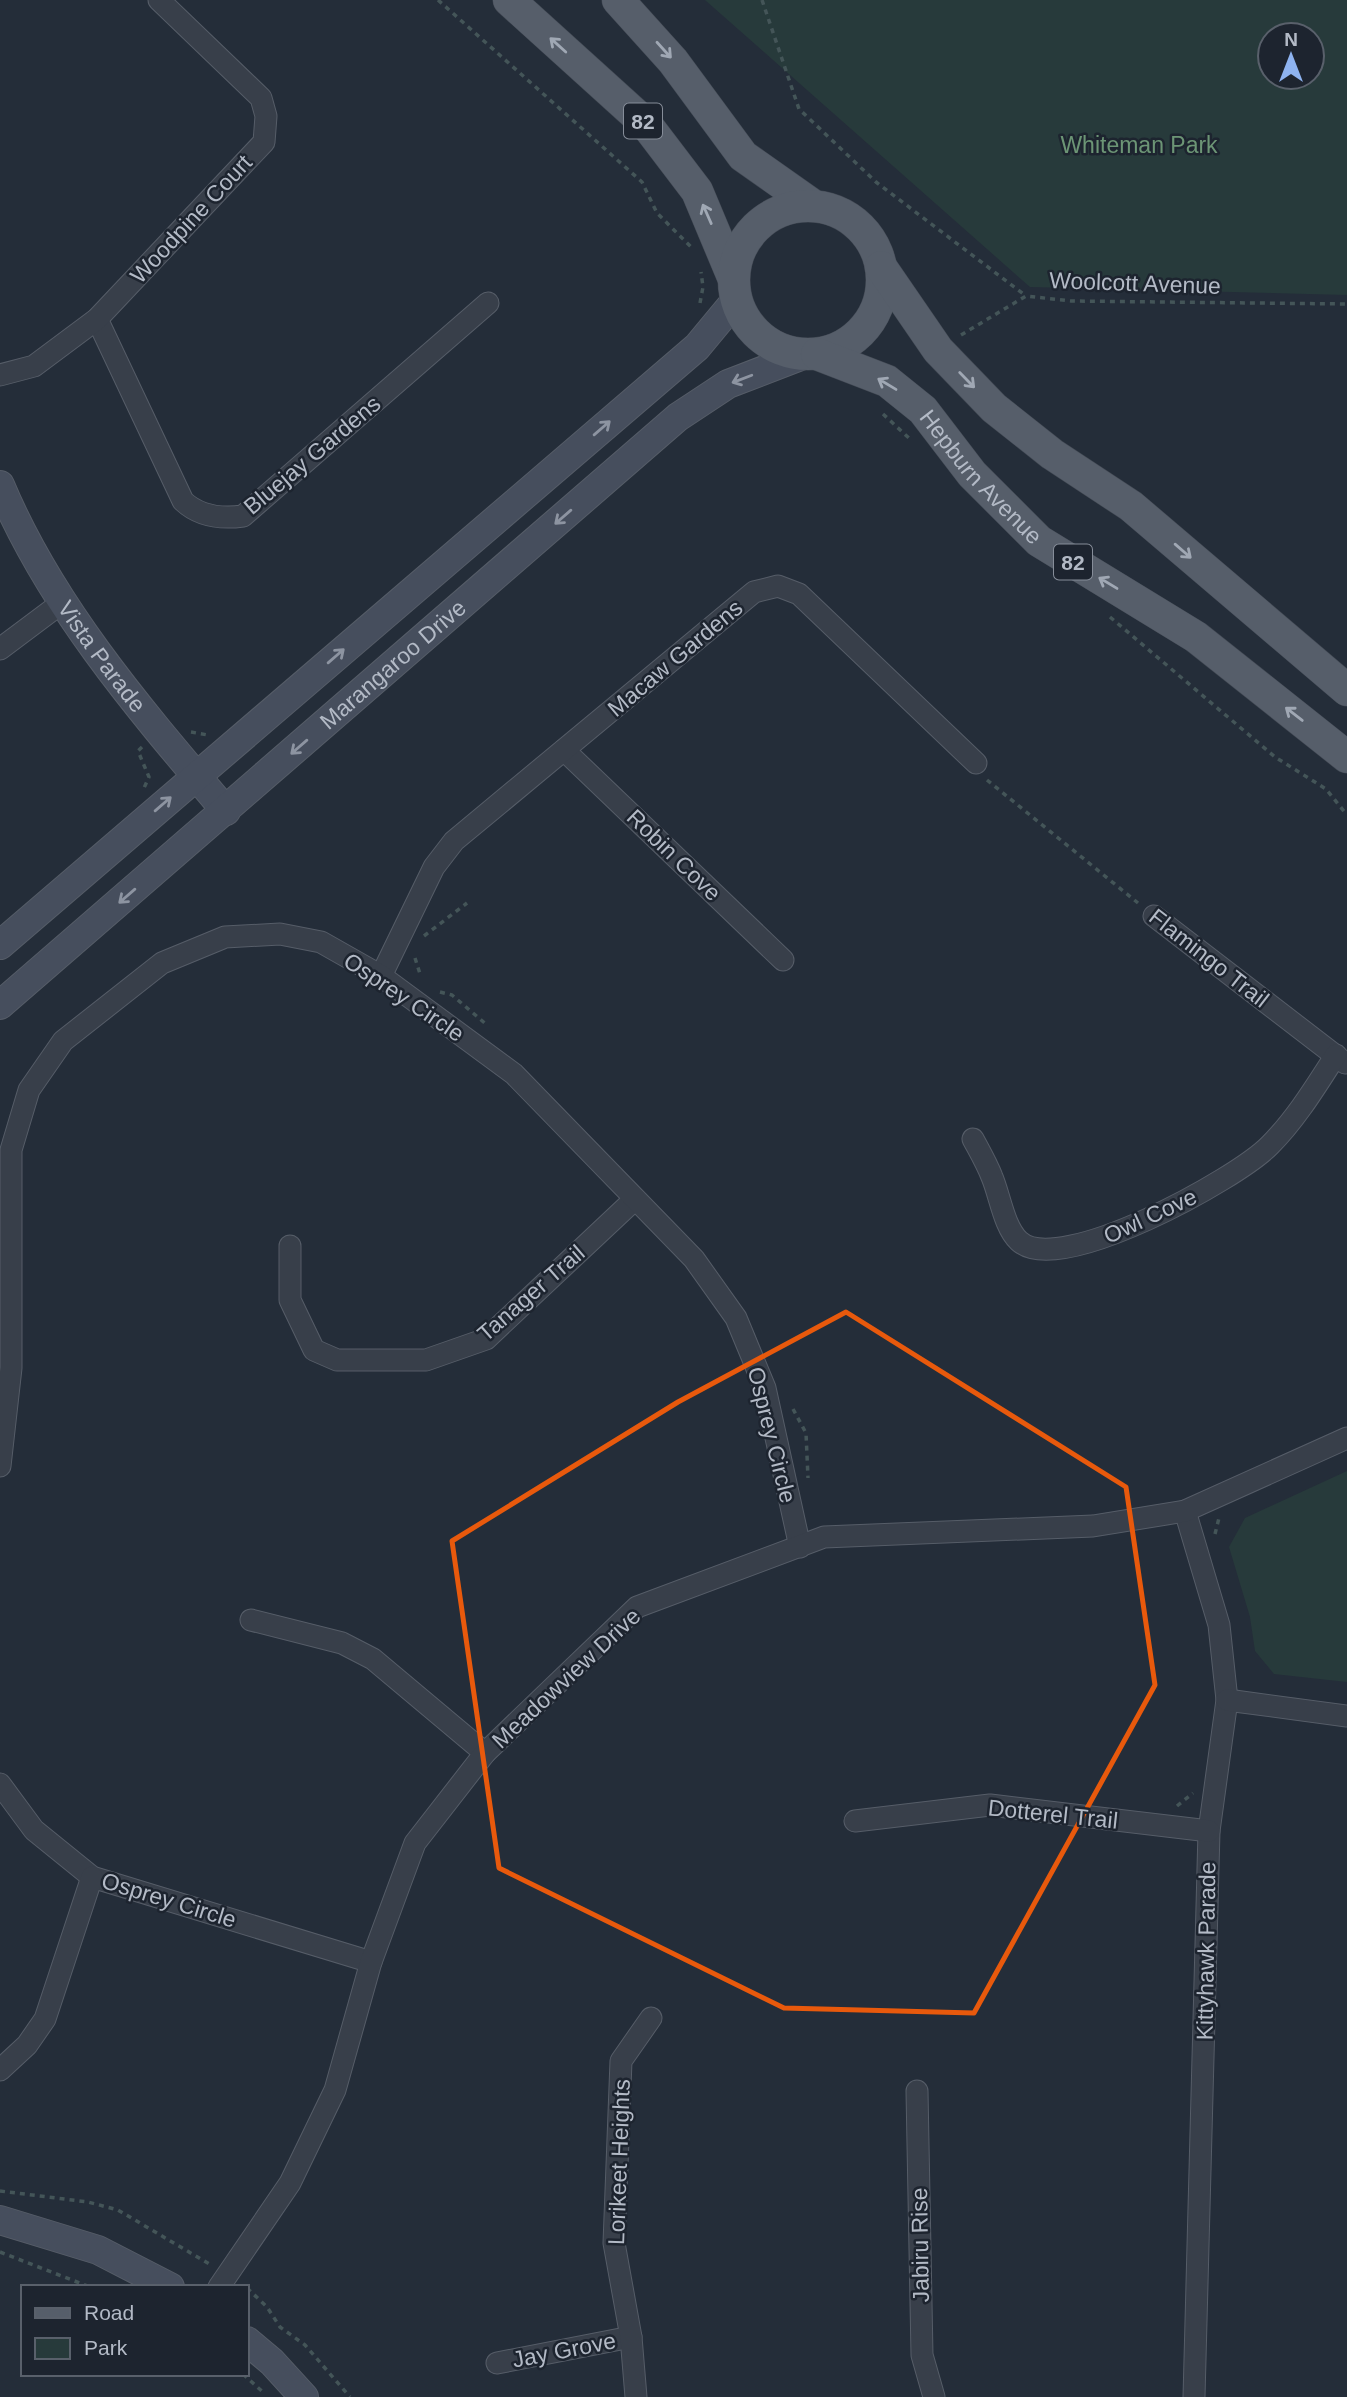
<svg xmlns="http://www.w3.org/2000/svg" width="1347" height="2397" font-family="Arial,sans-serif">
<rect width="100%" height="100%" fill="#242d39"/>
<!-- green -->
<g fill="#273a3b" fill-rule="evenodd">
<path d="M705 0H1347V295L1030 287ZM1270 35H1312V77H1270Z"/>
<polygon points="1347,1471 1347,1682 1274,1674 1255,1651 1250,1617 1229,1547 1245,1518"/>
</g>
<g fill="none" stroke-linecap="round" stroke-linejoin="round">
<!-- street casing -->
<g stroke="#565d68" stroke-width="23">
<g id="street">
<path d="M97 319 183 501C200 517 221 519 243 516L488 303"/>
<polyline points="0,375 34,366 97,319 264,142 266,116 261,98 159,0"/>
<polyline points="0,649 64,601"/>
<polyline points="564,750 783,960"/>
<polyline points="1154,916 1345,1063"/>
<polyline points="381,976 434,867 454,841 754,592 778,586 799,594 976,763"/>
<path d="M973 1139C980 1152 987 1164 992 1177 1000 1196 1004 1227 1019 1241 1058 1278 1237 1179 1270 1145 1296 1119 1316 1086 1336 1055"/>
<polyline points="290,1246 290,1300 314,1350 337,1360 426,1360 486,1339 635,1199"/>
<polyline points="0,1466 11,1368 11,1150 29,1090 63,1041 162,963 225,937 280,934 321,942 381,976 514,1074 694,1259 736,1318 765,1388 800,1547"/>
<polyline points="1185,1511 1219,1625 1227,1700 1209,1831 1194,2397"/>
<polyline points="251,1620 342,1643 373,1659 485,1753"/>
<polyline points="1227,1700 1347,1716"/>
<polyline points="0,1784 34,1830 92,1877 371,1962"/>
<polyline points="855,1821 990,1805 1209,1831"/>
<polyline points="0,2070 27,2045 45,2019 92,1877"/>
<polyline points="917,2091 922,2355 934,2397"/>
<polyline points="219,2287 290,2183 335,2090 371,1962 415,1843 485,1753 637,1607 824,1537 1093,1526 1185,1511 1347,1438"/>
<polyline points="497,2363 631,2337"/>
<polyline points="636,2397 631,2337 614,2243 621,2061 651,2018"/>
</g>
</g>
<!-- secondary casing -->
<g stroke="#565d68" stroke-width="30">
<g id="secondary">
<path id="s1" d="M0 485C51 607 141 711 226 811"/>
<polyline points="0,945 697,347 736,300"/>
<path id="s2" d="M0 1005 678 417 728 384 806 354"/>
<polyline points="0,2220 98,2250 170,2287"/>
<polyline points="247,2341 272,2362 304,2397"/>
</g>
</g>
<!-- primary casing -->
<g stroke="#414853" stroke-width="33">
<g id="primary">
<polyline points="509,0 646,124 697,191 733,277"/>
<polyline points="618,0 673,61 743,156 814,206"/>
<circle cx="808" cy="280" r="74"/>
<polyline points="881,267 938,350 994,408 1052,454 1131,506 1347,690"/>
<path id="s3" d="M817 354 887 381 923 410 972 474 1039 541 1196 637 1347 757"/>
</g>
</g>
<!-- path -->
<g stroke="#445558" stroke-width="3.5" stroke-dasharray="5 5" stroke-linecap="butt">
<polyline points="438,0 642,182 657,213 691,247"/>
<polyline points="762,0 799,109 876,182 1026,296"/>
<polyline points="700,303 703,287 701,272"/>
<polyline points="961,335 1026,296 1071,301 1347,304"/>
<polyline points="883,414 911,440"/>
<polyline points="1110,617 1275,757 1326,789 1347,815"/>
<polyline points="191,732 208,735"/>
<polyline points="142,747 138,751 149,777 144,788"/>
<polyline points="987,780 1138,903"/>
<polyline points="424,936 467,903"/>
<polyline points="415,958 421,977"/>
<polyline points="440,992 452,995 487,1025"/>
<polyline points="793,1409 806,1433 808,1478"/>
<polyline points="1215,1534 1219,1518"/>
<polyline points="1177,1806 1193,1793"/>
<polyline points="0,2191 88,2202 118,2210 211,2265"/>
<polyline points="0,2252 90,2287"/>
<polyline points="247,2288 267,2307 280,2327 305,2345 350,2397"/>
<polyline points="243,2374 265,2394"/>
</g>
<!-- street -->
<use href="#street" stroke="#383f4a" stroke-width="21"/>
<!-- secondary -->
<use href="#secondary" stroke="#464e5d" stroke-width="28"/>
<!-- primary -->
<use href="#primary" stroke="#565e6a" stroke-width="32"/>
</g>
<!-- one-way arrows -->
<defs><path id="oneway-shaft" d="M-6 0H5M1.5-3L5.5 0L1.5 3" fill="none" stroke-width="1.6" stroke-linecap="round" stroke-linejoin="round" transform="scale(1.75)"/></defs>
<g stroke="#a0a8b4">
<use href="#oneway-shaft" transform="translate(558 45) rotate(-138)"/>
<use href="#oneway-shaft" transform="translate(664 50) rotate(48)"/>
<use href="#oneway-shaft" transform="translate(707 214) rotate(-114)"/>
<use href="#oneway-shaft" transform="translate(967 380) rotate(46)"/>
<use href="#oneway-shaft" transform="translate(887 384) rotate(-149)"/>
<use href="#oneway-shaft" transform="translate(1183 551) rotate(41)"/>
<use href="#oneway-shaft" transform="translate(1108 583) rotate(-149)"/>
<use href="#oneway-shaft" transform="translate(1294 714) rotate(-142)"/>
</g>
<g stroke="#8d94a1">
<use href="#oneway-shaft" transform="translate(742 379) rotate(159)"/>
<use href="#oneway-shaft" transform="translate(602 428) rotate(-41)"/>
<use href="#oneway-shaft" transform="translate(563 517) rotate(139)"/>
<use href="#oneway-shaft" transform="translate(336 656) rotate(-41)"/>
<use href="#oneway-shaft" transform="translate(299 747) rotate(139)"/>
<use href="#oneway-shaft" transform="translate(163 804) rotate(-41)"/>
<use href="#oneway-shaft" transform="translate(127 896) rotate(139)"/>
</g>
<!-- marked area -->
<path fill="none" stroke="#e8590c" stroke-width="5" stroke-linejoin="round" d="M846 1312 1126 1487 1155 1685 974 2013 784 2008 499 1868 452 1541 678 1402Z"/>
<g text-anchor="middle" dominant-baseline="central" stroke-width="5" stroke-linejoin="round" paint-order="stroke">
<!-- shield labels -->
<g fill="#1d242f" stroke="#868d99" stroke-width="2">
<rect x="624" y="103.5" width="38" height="35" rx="5"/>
<rect x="1054" y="544.5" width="38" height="35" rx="5"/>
</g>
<g font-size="21" font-weight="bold" fill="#b3bac6">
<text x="643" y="121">82</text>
<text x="1073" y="562">82</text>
</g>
<!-- park labels -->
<g font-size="23" fill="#6c9575" stroke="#1d242f">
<text x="1139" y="145">Whiteman Park</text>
</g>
<!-- street labels -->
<g font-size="23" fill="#b3bac6" stroke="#1d242f">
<text transform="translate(191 219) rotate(-47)">Woodpine Court</text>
<text transform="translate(1135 283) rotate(2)">Woolcott Avenue</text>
<text transform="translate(312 455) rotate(-40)">Bluejay Gardens</text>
<text stroke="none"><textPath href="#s3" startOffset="210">Hepburn Avenue</textPath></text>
<text stroke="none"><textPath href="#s1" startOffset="200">Vista Parade</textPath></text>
<text transform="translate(675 658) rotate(-40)">Macaw Gardens</text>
<text stroke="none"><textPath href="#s2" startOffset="520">Marangaroo Drive</textPath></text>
<text transform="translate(674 855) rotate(44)">Robin Cove</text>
<text transform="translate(1209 958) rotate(38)">Flamingo Trail</text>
<text transform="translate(404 997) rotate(34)">Osprey Circle</text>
<text transform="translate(1150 1216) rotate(-25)">Owl Cove</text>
<text transform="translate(531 1293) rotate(-41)">Tanager Trail</text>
<text transform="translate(772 1435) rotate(76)">Osprey Circle</text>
<text transform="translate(566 1678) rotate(-43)">Meadowview Drive</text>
<text transform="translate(1053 1814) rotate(6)">Dotterel Trail</text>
<text transform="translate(169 1900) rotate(17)">Osprey Circle</text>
<text transform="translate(1206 1951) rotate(-89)">Kittyhawk Parade</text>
<text transform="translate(619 2162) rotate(-88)">Lorikeet Heights</text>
<text transform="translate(920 2245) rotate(-91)">Jabiru Rise</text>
<text transform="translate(564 2350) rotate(-11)">Jay Grove</text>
</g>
</g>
<!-- legend -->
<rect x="21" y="2285" width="228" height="91" fill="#1d242f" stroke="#59606b" stroke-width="2"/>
<rect x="35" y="2308" width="35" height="10" fill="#565e6a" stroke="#59606b" stroke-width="2"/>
<text x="84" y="2320" font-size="21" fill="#b3bac6">Road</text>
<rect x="35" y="2338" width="35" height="21" fill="#273a3b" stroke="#59606b" stroke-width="2"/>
<text x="84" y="2355" font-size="21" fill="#b3bac6">Park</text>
<!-- north arrow -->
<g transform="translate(1291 56)"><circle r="33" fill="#1d242f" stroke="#59606b" stroke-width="2"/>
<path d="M0-5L12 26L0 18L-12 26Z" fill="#8eb3f0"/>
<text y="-10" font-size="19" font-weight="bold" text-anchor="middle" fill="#b3bac6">N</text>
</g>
</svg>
